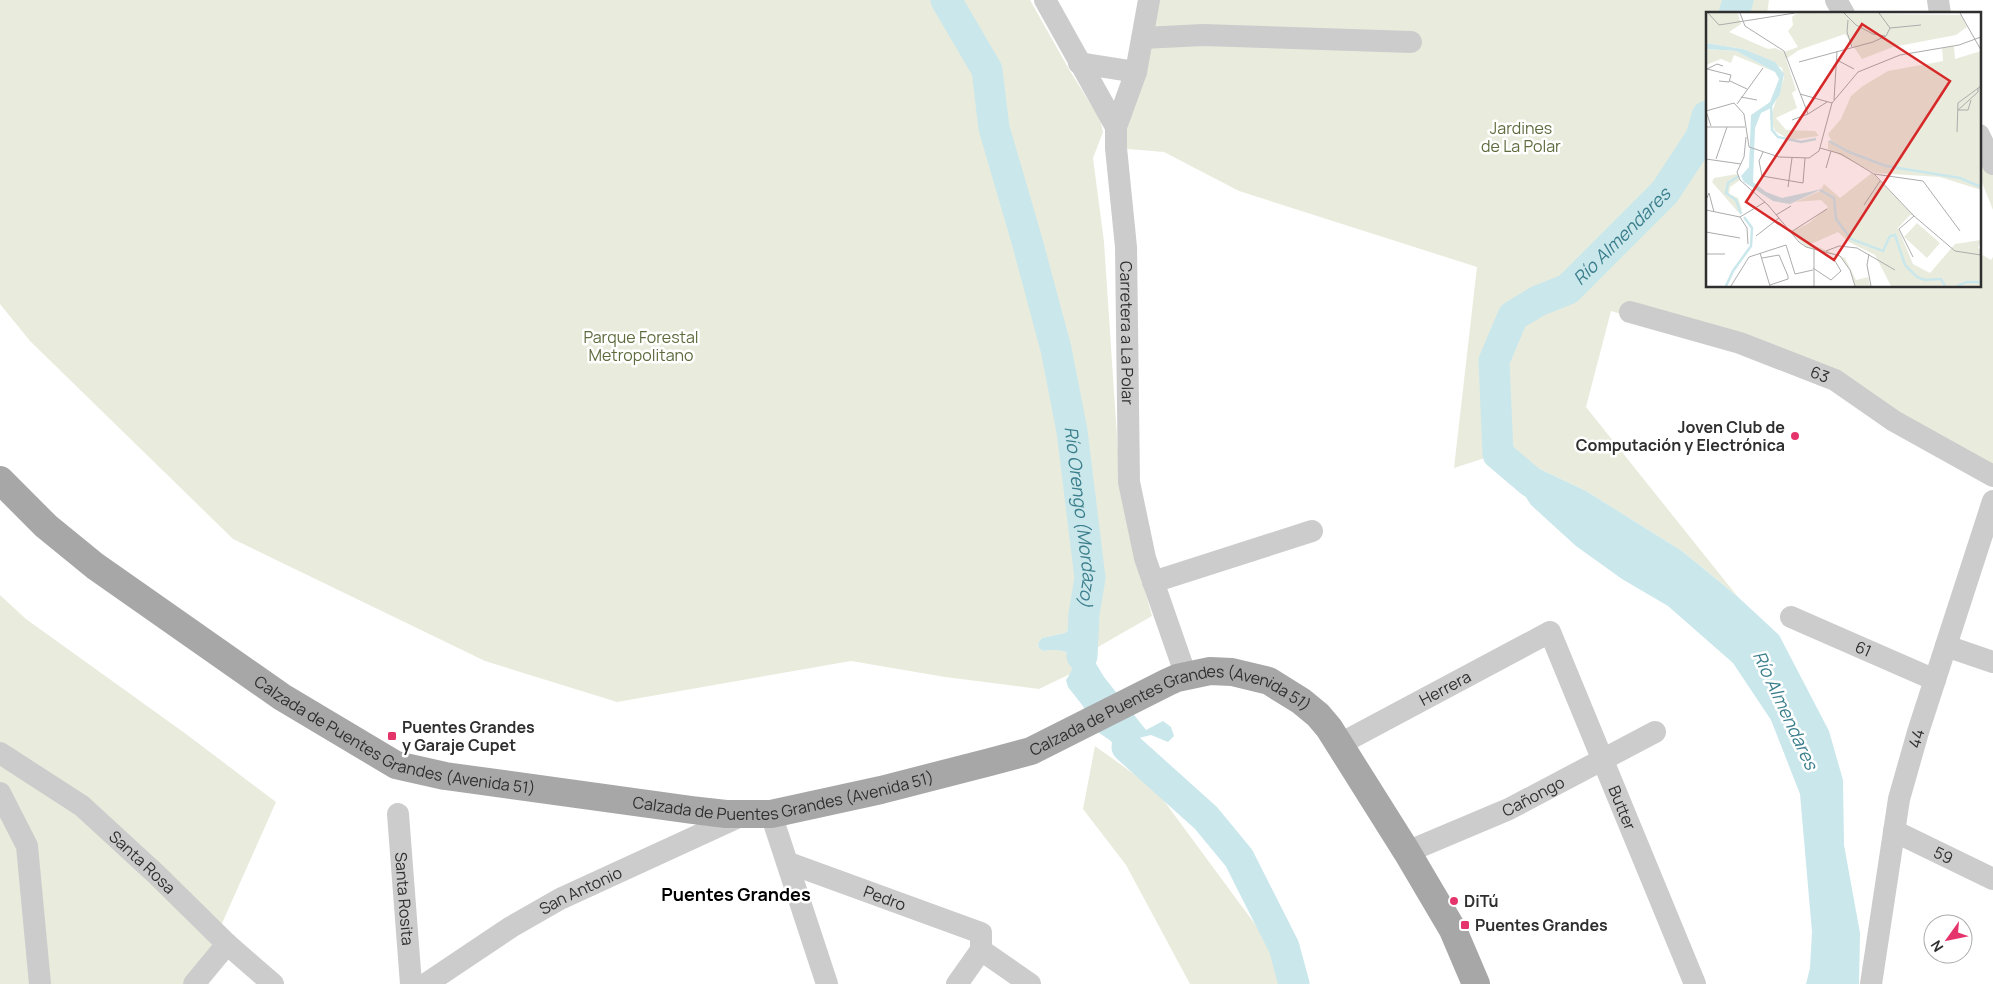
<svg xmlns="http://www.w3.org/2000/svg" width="1993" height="984" font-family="Manrope,sans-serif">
<rect width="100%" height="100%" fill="#fff"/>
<!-- green -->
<g fill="#e9ecdd">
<polygon points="0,0 1030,0 1070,71 1100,119 1103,132 1093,158 1104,242 1120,481 1137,561 1152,616 1091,651 1088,638 1074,622 1065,633 1042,638 1038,643 1039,648 1043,651 1056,649 1066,652 1073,660 1074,666 1070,674 1039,689 945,677 851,661 617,702 485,661 233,539 30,341 0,304"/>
<polygon points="1151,0 1769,0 1767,14 1707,14 1707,286 1979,286 1979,253 1991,260 1993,257 1993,476 1835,380 1611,311 1586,407 1738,597 1682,551 1586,491 1527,463 1497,454 1454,468 1477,267 1239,191 1164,152 1116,148"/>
<polygon points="1979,135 1993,164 1993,210 1979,175"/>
<polygon points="0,595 26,619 186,734 276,802 195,984 0,984"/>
<polygon points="1095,746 1156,790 1280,958 1281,984 1190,984 1126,865 1083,809"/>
</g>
<!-- water -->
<g fill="#cae7ec">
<polygon points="1498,454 1527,463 1586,491 1682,551 1738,597 1779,635 1829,731 1843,780 1844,845 1860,933 1859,984 1806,984 1810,968 1812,932 1800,794 1771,720 1733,663 1668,606 1622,579 1576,546 1531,505"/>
<path d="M1084 614 1088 638 1095 662 1104 677 1146 730 1163 721 1171 727 1174 736 1168 742 1151 735 1139 738 1138 742 1144 747C1146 759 1152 761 1163 766L1157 775 1150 783 1120 761 1111 741 1092 728 1083 706 1068 687 1066 680C1083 655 1067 647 1043 651L1039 648 1038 643 1042 638 1065 633Z"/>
</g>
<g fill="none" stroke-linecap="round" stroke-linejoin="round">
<!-- river -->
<g stroke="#cae7ec" stroke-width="31">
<path id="s1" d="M946 0 987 70 994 128 1027 241 1056 349 1072 431 1090 578 1084 614 1082 656"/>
<polyline points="1734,14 1738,0"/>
<path id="s2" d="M1531 482 1498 454 1494 361 1513 316 1538 301 1568 289 1665 192 1701 137 1707 116"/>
<polyline points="1127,747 1206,818 1239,858 1284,947 1294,984"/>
</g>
<!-- minor -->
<g stroke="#ccc" stroke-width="22">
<path id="s3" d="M1045 0 1116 127V148L1126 247 1129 482 1145 558 1186 676"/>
<polyline points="1836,0 1844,14"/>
<polyline points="1938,0 1940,14"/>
<polyline points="1143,38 1203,35 1411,42"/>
<polyline points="1079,63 1136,72"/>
<polyline points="1116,127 1136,72 1149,0"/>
<polyline points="1979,135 1993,164"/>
<path id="s4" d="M1630 312 1740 343 1835 380 1894 421 1993 476"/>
<polyline points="1153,582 1312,531"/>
<path id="s5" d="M1791 617 1935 680"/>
<polyline points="1946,646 1993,662"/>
<path id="s6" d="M1340 744 1550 632 1695 984"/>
<path id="s7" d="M0 753 82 806 157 875 227 944 273 984"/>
<polyline points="0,793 27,846 40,984"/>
<path id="s8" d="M398 814 411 984"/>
<polyline points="771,814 827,984"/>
<path id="s9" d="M1894 831 1993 879"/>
<path id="s10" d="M1407 852 1509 809 1655 732"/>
<path id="s11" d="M789 863 981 933V950L957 984"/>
<polyline points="981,950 1030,984"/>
<polyline points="194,984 227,944"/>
<path id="s12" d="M426 984 511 927 560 899 745 814"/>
<path id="s13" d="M1871 984 1899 799 1918 732 1993 501"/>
</g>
<!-- major -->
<path stroke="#a7a7a7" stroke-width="28" id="s14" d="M0 480 46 526 95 566 282 697 396 765 445 776 692 810 726 814H771L881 790 990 762 1031 751 1168 682 1177 678 1210 671 1232 672 1269 681 1301 701 1318 715 1329 728 1407 852 1453 930 1476 984"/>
</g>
<!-- markers -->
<g fill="#e4346b" stroke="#fff" stroke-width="2">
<circle cx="1795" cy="436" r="5"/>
<rect x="387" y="731" width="10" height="10" rx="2.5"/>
<circle cx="1454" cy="901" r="5"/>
<rect x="1460" y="920" width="10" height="10" rx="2.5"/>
</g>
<g text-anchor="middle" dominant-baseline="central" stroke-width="5" stroke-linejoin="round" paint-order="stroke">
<!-- park labels -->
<g font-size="16" fill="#5d6b3d" stroke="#fff">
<text x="1521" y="128">Jardines<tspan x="1521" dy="18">de La Polar</tspan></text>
<text x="641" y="337">Parque Forestal<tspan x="641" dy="18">Metropolitano</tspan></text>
</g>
<!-- street labels -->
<g font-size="16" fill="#2f2f2f" stroke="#fff">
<text stroke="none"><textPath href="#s3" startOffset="352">Carretera a La Polar</textPath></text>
<text stroke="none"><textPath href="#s4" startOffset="200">63</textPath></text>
<text stroke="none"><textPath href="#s5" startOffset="79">61</textPath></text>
<text stroke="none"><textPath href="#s6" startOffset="119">Herrera</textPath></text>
<text stroke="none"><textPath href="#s14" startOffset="478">Calzada de Puentes Grandes (Avenida 51)</textPath></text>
<text stroke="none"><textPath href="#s14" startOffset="1288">Calzada de Puentes Grandes (Avenida 51)</textPath></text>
<text stroke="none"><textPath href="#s13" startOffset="250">44</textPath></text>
<text stroke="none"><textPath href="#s14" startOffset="882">Calzada de Puentes Grandes (Avenida 51)</textPath></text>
<text stroke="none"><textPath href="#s10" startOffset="138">Cañongo</textPath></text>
<text stroke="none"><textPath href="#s6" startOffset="428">Butter</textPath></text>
<text stroke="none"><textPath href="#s9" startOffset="55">59</textPath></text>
<text stroke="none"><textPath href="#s7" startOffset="180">Santa Rosa</textPath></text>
<text stroke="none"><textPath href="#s12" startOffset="181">San Antonio</textPath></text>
<text stroke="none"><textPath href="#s11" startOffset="102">Pedro</textPath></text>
<text stroke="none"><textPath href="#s8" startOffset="85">Santa Rosita</textPath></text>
</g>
<!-- poi labels -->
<g font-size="16" font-weight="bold" fill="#2f2f2f" stroke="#fff" text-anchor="start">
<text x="1785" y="427" text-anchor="end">Joven Club de<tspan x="1785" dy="18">Computación y Electrónica</tspan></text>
<text x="402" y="727">Puentes Grandes<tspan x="402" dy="18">y Garaje Cupet</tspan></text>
<text x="1464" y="901">DiTú</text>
<text x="1475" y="925">Puentes Grandes</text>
</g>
<!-- water labels -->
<g font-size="18" font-style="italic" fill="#3b7f8c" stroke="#fff">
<text stroke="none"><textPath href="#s2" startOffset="322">Río Almendares</textPath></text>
<text stroke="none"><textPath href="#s1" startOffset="539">Río Orengo (Mordazo)</textPath></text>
<text transform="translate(1786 710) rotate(65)">Río Almendares</text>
</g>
<!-- neighbourhood labels -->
<g font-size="18" font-weight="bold" fill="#000" stroke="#fff">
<text x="736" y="894">Puentes Grandes</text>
</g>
</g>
<!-- overview -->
<g transform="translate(1706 12)">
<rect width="275" height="275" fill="#fff"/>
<path d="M0 1H32L35 12 23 20 62 37 69 36 78 40 92 35 82 19 87 13 86 5 91 1 255 3 261 15 250 23 187 35 156 47 139 22 93 38 80 47 90 78 86 81 91 96 70 106 80 118 109 119 113 124 84 128 69 119 64 106 78 66 76 56 37 37 0 31ZM248 34 249 47 275 39V178L234 165 169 161 122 137V129L126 130 122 122 135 107 145 84 157 74 182 59 237 49 236 36ZM0 37 30 39 69 60 28 43 25 51 15 47 0 53ZM166 161 208 204 204 203 192 216 207 252 224 261 249 232 275 228 272 236 275 238V274H185L169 243 143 230 132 220 105 232 139 246 150 268 162 265 164 274H149L144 258 134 244 100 235 85 220 103 211 122 195 115 188 89 190 114 179 118 172 134 186ZM31 162 34 168 24 175 23 182 32 186 36 198 32 200 6 170 8 166ZM211 211 234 231 221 246 198 225Z" fill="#e9ecdd"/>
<path d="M0 31 37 37 69 50 78 62 74 82 65 96 55 101 49 116 47 170 60 180 76 186 116 177 84 192 67 189 38 170 35 164 43 155 45 103 64 90 73 67 69 60 30 39 0 37Z" fill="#cae7ec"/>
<path fill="none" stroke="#cae7ec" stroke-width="2.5" d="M65 93 66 118 72 125 95 130 110 127M123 129 143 140 180 154 254 166 275 175M33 164 22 171 20 181 30 188 35 202M114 178 128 186 130 207 145 227 177 239 184 224 189 223 199 253 211 265 219 268 235 267 239 274M20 274 27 259 45 234 46 216 38 205M251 274 261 270H275"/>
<path fill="none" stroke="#acacac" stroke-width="1" d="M2 1 13 13 89 1M34 1 39 14 78 39 102 102 121 90M138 1 150 13 167 22 179 24M173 1 184 16M254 1 275 38M142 8 141 20 146 35M184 16 215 13M131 48 148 57M93 50 167 30 180 24 184 16M13 69 23 70 25 63 1 57 11 52 17 54M24 69 41 77M94 82 126 91M35 85 51 88M128 88 131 39M31 92 57 56M252 98 272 80V76M252 98H262L265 88M0 99 5 114M0 99 28 91 38 102 43 135 73 145 103 146 113 139 126 91 152 60 194 43 253 33 275 25M86 108 102 102M0 115H39M251 120 252 91 275 74M40 125 38 145 31 160 34 168 62 193 93 230 100 235 134 244 144 258 149 274M114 136 135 142 168 162 217 169 254 219M57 140 53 149 56 164 97 171 99 146M0 147 35 152M10 147 21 115M120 156 125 139M168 162 208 204 193 217 207 245M82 175 86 146M0 188 3 181 8 200M158 193 174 169M0 198 34 205M70 203 85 194M208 204 249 239 275 243M34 205 59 190M34 205 41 216 42 232M0 220 34 226M85 220 121 197M50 224 73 206M108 237V274M120 239 133 234 151 236 189 258M54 241 64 274M0 242H19M163 242 161 253 165 274M56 246 73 243 82 264V267L64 273M107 256 125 268 135 259 129 249M25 274 43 245 80 233 89 262 107 258"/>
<path fill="#d62828" fill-opacity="0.15" stroke="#d62828" stroke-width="2.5" d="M156 12 244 69 128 248 40 190Z"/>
<rect width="275" height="275" fill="none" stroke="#2f2f2f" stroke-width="2.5"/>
</g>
<!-- north arrow -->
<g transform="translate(1948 939) rotate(237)"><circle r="24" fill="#ffffff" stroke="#acacac"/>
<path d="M0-4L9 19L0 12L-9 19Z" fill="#e4346b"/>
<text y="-8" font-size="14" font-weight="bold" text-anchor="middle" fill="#2f2f2f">N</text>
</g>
</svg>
